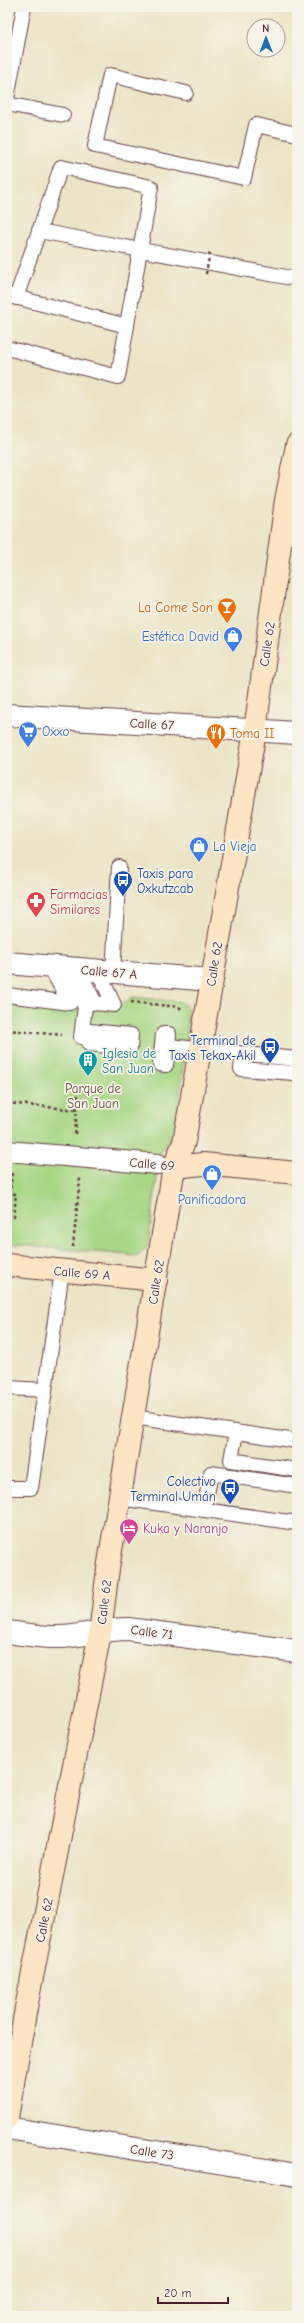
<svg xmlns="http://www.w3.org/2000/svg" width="304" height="2323" font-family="'Comic Neue',sans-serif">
<rect width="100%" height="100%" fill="#f7f3e8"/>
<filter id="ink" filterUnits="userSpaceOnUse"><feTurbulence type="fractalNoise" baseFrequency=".025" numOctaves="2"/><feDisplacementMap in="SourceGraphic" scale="8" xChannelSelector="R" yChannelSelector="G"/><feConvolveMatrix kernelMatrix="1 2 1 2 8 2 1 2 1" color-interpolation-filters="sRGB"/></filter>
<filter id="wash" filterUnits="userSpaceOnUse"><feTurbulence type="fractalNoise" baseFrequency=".012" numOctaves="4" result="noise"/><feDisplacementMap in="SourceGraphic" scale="16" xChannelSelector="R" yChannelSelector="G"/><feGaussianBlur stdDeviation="0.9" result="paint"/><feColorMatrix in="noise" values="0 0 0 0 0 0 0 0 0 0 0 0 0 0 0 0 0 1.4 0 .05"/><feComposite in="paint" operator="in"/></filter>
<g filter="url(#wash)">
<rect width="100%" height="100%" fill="#ece4c7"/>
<!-- park -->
<polygon fill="#a7d685" stroke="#787a58" points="133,997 181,1002 189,1009 176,1130 160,1153 148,1246 138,1256 7,1244 7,999 112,1010"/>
</g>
<g filter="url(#ink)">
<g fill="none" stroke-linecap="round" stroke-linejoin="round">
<!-- service casing -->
<g stroke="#623d42" stroke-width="16">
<g id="service">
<polyline points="186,93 110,75 95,146 244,178 256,125 297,134"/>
<polyline points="7,98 24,7"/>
<polyline points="7,104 63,115"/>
<polyline points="39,231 297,279"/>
<polyline points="7,295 127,326"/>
<polyline points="7,348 118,377 151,187 61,167 16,298"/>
<polyline points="64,968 85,1007 81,1037 87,1037"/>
<polyline points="78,969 95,1003 114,1005 98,971"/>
<polyline points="113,972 119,867"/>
<polyline points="7,995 70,1003 50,967"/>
<polygon points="90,1031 131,1035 130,1048 89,1044"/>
<polygon points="163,1034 169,1034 166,1065 160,1064"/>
<polyline points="168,1046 297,1059"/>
<polyline points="243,1054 241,1069 294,1073 297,1070"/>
<polyline points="7,1388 45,1390"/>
<polyline points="133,1417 297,1441"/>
<polyline points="236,1432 231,1460 297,1470"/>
<polyline points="7,1488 31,1488 62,1271"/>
<polyline points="119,1498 297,1523"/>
<polyline points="204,1510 211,1473 297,1486"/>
</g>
</g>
<!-- pedestrian casing -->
<g stroke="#623d42" stroke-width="22">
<polyline id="pedestrian" points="7,1151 158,1164"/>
</g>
<!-- minor casing -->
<g stroke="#623d42" stroke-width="24">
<g id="minor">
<polyline points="7,963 211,980"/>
<path d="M7 1632C24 1634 43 1638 60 1637 83 1636 105 1629 128 1629L297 1651"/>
<polyline points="7,2128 297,2175"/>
</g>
</g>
<!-- tertiary casing -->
<g stroke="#623d42" stroke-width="24">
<polyline id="tertiary" points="7,715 297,733"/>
</g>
<!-- secondary casing -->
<g stroke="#623d42" stroke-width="24">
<g id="secondary">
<polyline points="174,1167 203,1164 297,1173"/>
<polyline points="7,1265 156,1280"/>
<polyline points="7,2118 26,2008 100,1633 108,1569 174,1167 184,1142 255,731 286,500 297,445"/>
</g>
</g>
<!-- path -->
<g stroke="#623d42" stroke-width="2.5" stroke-dasharray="3 3" stroke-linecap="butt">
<polyline points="131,1002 179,1007 183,1010"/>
<polyline points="7,1030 62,1035"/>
<polyline points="7,1103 77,1110"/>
<polyline points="75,1134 78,1092"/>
<polyline points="7,1194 16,1194 14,1217 7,1216"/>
<polyline points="10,1194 12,1173"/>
<polyline points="7,1236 8,1216"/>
<polyline points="73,1247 80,1178"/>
</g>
<!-- service -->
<use href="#service" stroke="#fff" stroke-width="14"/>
<!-- pedestrian -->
<use href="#pedestrian" stroke="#fff" stroke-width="20"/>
<!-- minor -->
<use href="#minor" stroke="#fff" stroke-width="22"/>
<!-- tertiary -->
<use href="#tertiary" stroke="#fff" stroke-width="22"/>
<!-- secondary -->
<use href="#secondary" stroke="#fce5c4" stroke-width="22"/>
<!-- path-bridge -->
<polyline stroke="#623d42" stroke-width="2.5" stroke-dasharray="3 3" stroke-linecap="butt" points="206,274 210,252"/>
</g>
</g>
<!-- icons -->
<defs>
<g id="bar-pin" transform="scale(1)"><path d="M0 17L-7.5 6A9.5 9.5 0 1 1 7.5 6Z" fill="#e8710a" stroke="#f7f3e8"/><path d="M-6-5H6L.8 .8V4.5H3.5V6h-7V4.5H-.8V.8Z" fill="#fff"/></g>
<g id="shop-pin" transform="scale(1)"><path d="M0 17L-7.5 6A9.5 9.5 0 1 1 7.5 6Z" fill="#3f7fe0" stroke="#f7f3e8"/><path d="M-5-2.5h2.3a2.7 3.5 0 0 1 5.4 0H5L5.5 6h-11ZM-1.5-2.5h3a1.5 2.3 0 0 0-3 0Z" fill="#fff"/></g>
<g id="supermarket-pin" transform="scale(1)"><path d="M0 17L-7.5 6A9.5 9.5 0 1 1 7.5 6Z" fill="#3f7fe0" stroke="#f7f3e8"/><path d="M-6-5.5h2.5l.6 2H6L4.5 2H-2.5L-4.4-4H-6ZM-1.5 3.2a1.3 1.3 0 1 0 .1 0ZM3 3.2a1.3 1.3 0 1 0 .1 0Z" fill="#fff"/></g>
<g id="restaurant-pin" transform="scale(1)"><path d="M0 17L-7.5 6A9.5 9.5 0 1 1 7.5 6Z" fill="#e8710a" stroke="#f7f3e8"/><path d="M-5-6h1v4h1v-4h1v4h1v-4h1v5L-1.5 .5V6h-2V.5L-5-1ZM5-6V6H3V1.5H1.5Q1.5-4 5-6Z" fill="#fff"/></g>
<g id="bus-pin" transform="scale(1)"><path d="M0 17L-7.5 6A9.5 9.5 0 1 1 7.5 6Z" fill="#1a4fb4" stroke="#f7f3e8"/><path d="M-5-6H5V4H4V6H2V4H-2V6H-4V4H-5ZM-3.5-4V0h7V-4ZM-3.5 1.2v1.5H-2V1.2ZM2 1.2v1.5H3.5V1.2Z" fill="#fff"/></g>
<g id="pharmacy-pin" transform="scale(1)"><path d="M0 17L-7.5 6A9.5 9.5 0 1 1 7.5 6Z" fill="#e0444e" stroke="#f7f3e8"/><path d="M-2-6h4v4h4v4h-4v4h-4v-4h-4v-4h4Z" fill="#fff"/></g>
<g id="building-pin" transform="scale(1)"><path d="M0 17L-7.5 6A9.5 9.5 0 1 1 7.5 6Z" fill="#0f9aa8" stroke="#f7f3e8"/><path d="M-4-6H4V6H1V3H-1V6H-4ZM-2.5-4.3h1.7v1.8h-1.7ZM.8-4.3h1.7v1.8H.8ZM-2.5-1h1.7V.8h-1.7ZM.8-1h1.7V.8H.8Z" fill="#fff"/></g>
<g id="hotel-pin" transform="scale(1)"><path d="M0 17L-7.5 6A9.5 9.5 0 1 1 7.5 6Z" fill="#d1479c" stroke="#f7f3e8"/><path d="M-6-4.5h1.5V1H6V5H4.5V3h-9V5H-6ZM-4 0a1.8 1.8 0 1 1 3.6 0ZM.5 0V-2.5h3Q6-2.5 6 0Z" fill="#fff"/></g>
</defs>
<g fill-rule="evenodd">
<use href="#bar-pin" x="227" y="607"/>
<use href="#shop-pin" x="233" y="636"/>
<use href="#supermarket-pin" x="28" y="731"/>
<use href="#restaurant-pin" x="216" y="733"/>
<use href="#shop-pin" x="199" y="846"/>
<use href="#bus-pin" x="123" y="880"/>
<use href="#pharmacy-pin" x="36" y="901"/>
<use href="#bus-pin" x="270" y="1047"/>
<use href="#building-pin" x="88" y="1060"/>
<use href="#shop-pin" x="212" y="1174"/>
<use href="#bus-pin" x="230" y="1488"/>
<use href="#hotel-pin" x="129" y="1528"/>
</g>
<g text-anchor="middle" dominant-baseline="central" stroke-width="3.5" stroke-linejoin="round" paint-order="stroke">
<!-- food labels -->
<g font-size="13" fill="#c56008" stroke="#f7f3e8" text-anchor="end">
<text x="213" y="607">La Come Son</text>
<text x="230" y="733" text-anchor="start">Toma II</text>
</g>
<!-- shop labels -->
<g font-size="13" fill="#366cbe" stroke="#f7f3e8" text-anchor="start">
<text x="219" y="636" text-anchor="end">Estética David</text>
<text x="42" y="731">Oxxo</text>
<text x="213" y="846">La Vieja</text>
<text x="212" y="1199" text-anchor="middle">Panificadora</text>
</g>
<!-- street labels -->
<g font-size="13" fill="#4a1f2b" stroke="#f7f3e8">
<text transform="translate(267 644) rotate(-82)">Calle 62</text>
<text transform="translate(152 724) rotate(3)">Calle 67</text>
<text transform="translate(214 964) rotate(-81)">Calle 62</text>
<text transform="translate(109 972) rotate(5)">Calle 67 A</text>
<text transform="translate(152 1164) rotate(5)">Calle 69</text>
<text transform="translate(82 1273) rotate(5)">Calle 69 A</text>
<text transform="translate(156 1282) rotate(-81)">Calle 62</text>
<text transform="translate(104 1602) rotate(-83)">Calle 62</text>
<text transform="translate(152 1632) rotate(7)">Calle 71</text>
<text transform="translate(44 1920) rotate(-79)">Calle 62</text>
<text transform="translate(152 2152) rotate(9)">Calle 73</text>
</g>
<!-- transit labels -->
<g font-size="13" fill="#164399" stroke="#f7f3e8" text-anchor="end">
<text x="137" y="873" text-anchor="start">Taxis para<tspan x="137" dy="15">Oxkutzcab</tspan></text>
<text x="256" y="1040">Terminal de<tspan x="256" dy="15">Taxis Tekax-Akil</tspan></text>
<text x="216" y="1481">Colectivo<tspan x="216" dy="15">Terminal Umán</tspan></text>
</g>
<!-- health labels -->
<g font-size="13" fill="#be3a42" stroke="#f7f3e8" text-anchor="start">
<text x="50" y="894">Farmacias<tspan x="50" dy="15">Similares</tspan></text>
</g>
<!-- culture labels -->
<g font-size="13" fill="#0d838f" stroke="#f7f3e8" text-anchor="start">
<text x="102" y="1053">Iglesia de<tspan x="102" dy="15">San Juan</tspan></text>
</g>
<!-- park labels -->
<g font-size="13" fill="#614d42" stroke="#f7f3e8">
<text x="93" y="1088">Parque de<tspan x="93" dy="15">San Juan</tspan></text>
</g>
<!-- hotel labels -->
<g font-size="13" fill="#b23c85" stroke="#f7f3e8" text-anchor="start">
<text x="143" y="1528">Kuka y Naranjo</text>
</g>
</g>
<!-- margin -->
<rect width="304" height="2323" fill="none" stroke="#f7f3e8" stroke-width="24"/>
<!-- north arrow -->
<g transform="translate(266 38) rotate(359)"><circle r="19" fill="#f7f3e8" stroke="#b29e9c"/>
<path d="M0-3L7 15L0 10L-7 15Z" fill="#1f6fb2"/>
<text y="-6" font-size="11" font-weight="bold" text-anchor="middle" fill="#4a1f2b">N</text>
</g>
<!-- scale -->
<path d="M158 2297v6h70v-6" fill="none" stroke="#4a1f2b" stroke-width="2"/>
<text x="164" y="2297" font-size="12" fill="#4a1f2b" stroke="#f7f3e8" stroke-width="3" paint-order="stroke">20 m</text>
</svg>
